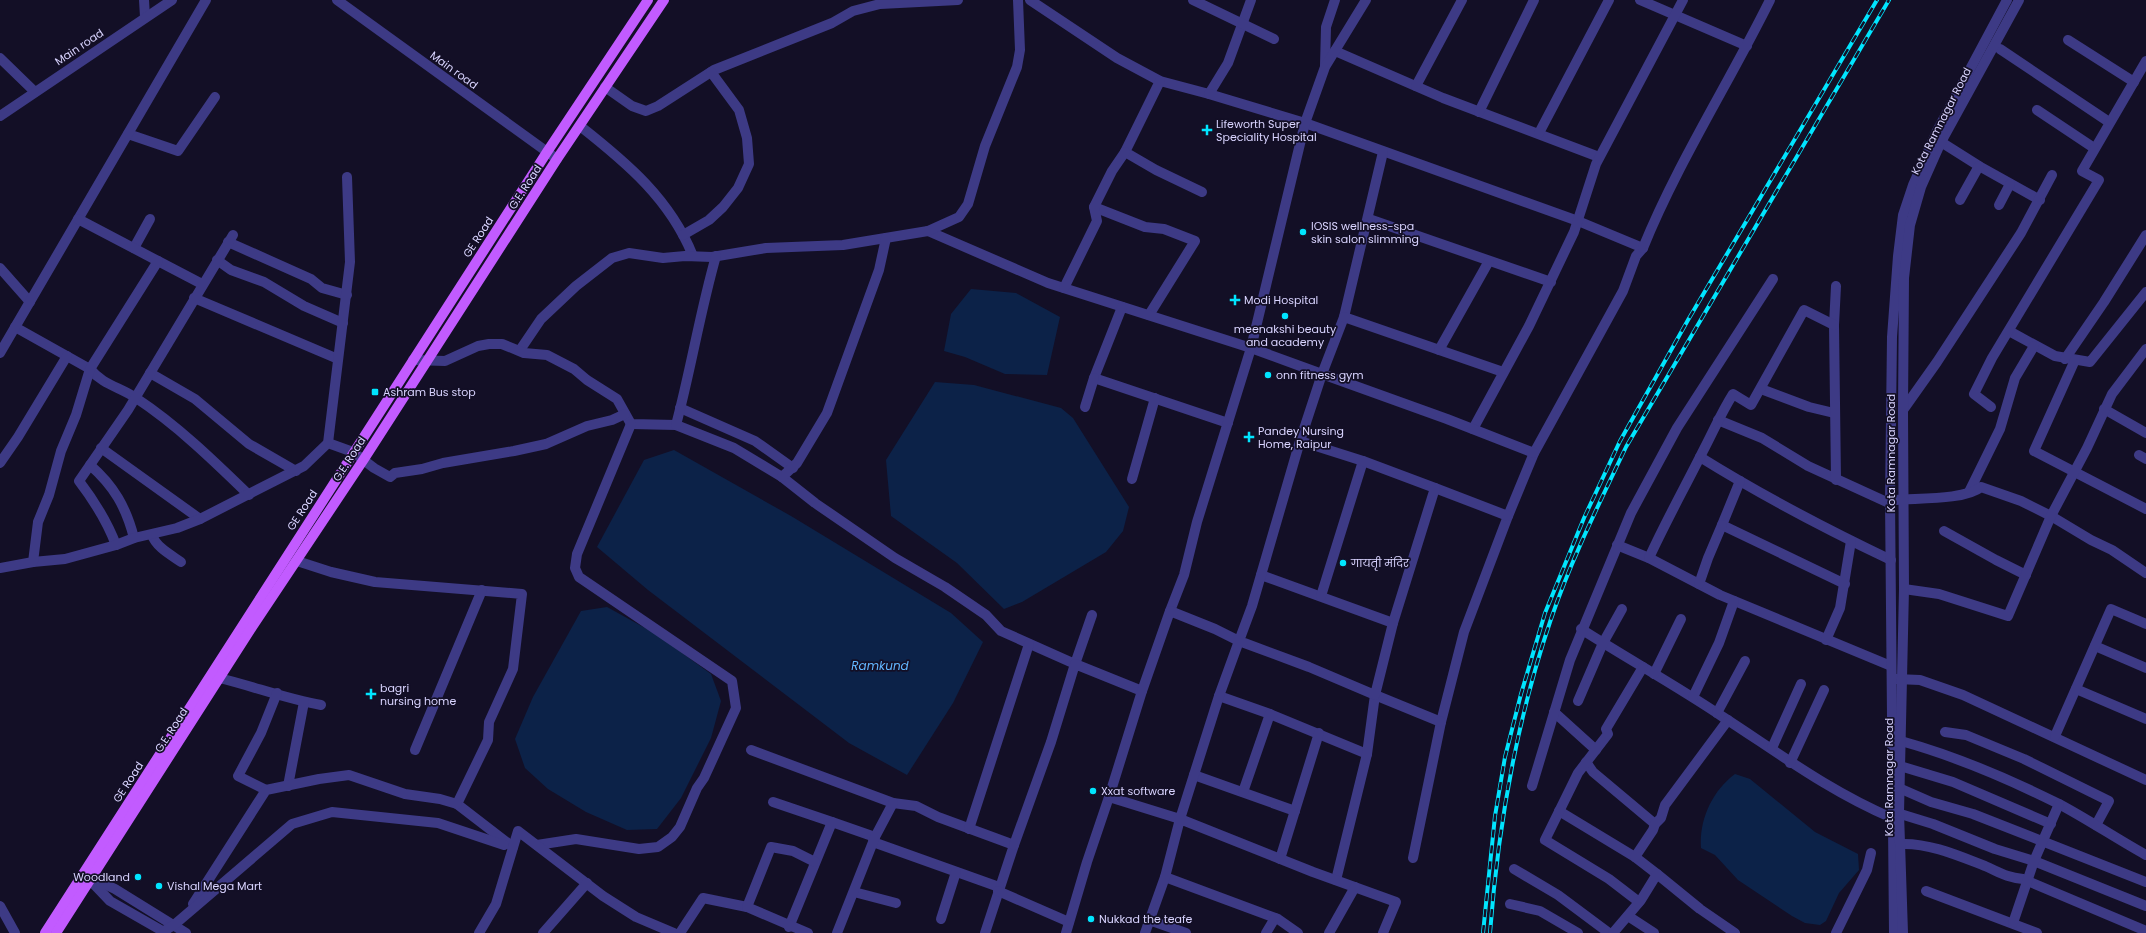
<svg xmlns="http://www.w3.org/2000/svg" width="2146" height="933" font-family="Poppins,'Noto Sans Devanagari',sans-serif">
<rect width="100%" height="100%" fill="#130f26"/>
<!-- water -->
<g fill="#0c2248">
<polygon points="971,289 1016,293 1060,317 1047,375 1005,374 965,357 944,351 951,314"/>
<polygon points="935,382 974,385 1061,408 1073,418 1129,507 1123,531 1106,552 1022,602 1004,609 957,563 891,516 886,460"/>
<polygon points="674,450 791,516 951,613 983,642 953,703 907,775 849,743 648,590 597,547 644,460"/>
<polygon points="607,607 656,634 711,674 721,701 711,738 681,798 657,829 627,830 586,812 548,789 525,768 515,739 533,697 581,611"/>
<path d="M1735 774 1750 779 1815 832 1858 854 1859 870 1839 893 1826 921 1820 925 1805 923 1792 916 1738 880 1715 855 1701 848C1699 820 1712 791 1735 774Z"/>
</g>
<g fill="none" stroke-linecap="round" stroke-linejoin="round">
<!-- minor -->
<g stroke="#3d3a85" stroke-width="10">
<polyline points="144,0 145,17"/>
<polyline points="337,0 557,159"/>
<polyline points="1030,0 1117,58 1160,81 1209,94 1228,63 1251,0"/>
<polyline points="1193,0 1274,39"/>
<polyline points="1640,0 1747,46"/>
<polyline points="2068,40 2134,82"/>
<polyline points="2000,49 2109,122"/>
<polyline points="1335,51 1443,98 1599,157"/>
<polyline points="0,58 35,92"/>
<polyline points="1325,66 1326,27 1335,0"/>
<polyline points="1160,81 1125,152 1156,170 1202,192"/>
<polyline points="1416,86 1462,0"/>
<polyline points="605,87 632,106 646,111 658,106 714,70 832,23 853,11 880,4 958,0"/>
<polyline points="1209,94 1305,123 1578,221 1643,248 1636,256 1623,291 1534,453 1508,516 1464,632 1441,722 1413,858"/>
<polyline points="2037,110 2094,148"/>
<polyline points="1479,112 1534,0"/>
<polyline points="0,116 172,0"/>
<path d="M580 126C627 163 670 199 693 256"/>
<polyline points="1539,133 1609,0"/>
<polyline points="128,134 178,151 215,97"/>
<polyline points="1941,142 1979,166 2040,200"/>
<polyline points="1960,200 1979,166"/>
<polyline points="1999,205 2010,184"/>
<polyline points="1094,207 1145,227 1164,229 1195,241 1149,315"/>
<polyline points="1369,219 1551,282"/>
<polyline points="928,231 1048,283 1251,348 1322,374 1344,317 1383,152"/>
<polyline points="683,235 709,220 723,207 738,188 749,164 747,138 739,110 711,72"/>
<polyline points="228,242 311,279 322,288 347,295"/>
<polyline points="134,248 150,219"/>
<path d="M1643 248C1678 162 1729 83 1770 0"/>
<polyline points="217,260 231,270 264,282 304,306 343,323"/>
<polyline points="158,261 202,284"/>
<polyline points="0,268 30,302"/>
<polyline points="1064,288 1097,221 1094,207 1112,171 1125,152"/>
<polyline points="194,298 338,359"/>
<polyline points="1122,307 1094,378 1228,423"/>
<polyline points="1344,317 1503,372"/>
<path d="M15 327 90 369C103 385 120 387 136 398 177 425 214 461 249 495"/>
<polyline points="2009,331 2055,356 2090,362 2146,292"/>
<polyline points="520,350 541,319 576,286 612,258 629,253 663,258 685,256 712,257 766,248 843,245 928,231 959,217 968,204 985,146 1017,67 1020,50 1018,0"/>
<polyline points="1439,350 1489,261"/>
<polyline points="0,353 206,0"/>
<polyline points="2065,359 2104,302 2146,235"/>
<polyline points="413,360 445,361 478,346 489,344 502,344 524,353 547,355 574,369 587,380 617,399 631,424 676,425 734,448 782,477 815,503 895,558 945,587 986,615 1001,631 1075,664 1092,615"/>
<polyline points="2075,360 2034,451 2146,509"/>
<polyline points="150,373 195,399 249,444 296,471"/>
<polyline points="1761,389 1809,407 1834,413"/>
<polyline points="1085,407 1094,378"/>
<polyline points="1991,407 1974,394 1992,358 2099,180 2082,171 2146,61"/>
<polyline points="680,408 755,441 793,468"/>
<polyline points="2104,409 2146,433"/>
<polyline points="1903,410 1937,362 2021,233 2052,175"/>
<polyline points="1718,420 1762,438 1808,466 1891,504"/>
<path d="M676 425C691 369 700 312 716 256"/>
<polyline points="1473,429 1529,326 1574,232 1596,164 1683,0"/>
<polyline points="1300,441 1322,374 1447,419 1534,453"/>
<polyline points="328,443 353,452 374,468 390,477 395,473 422,469 443,463 514,451 546,444 587,426 612,420 625,414"/>
<polyline points="101,448 200,519"/>
<polyline points="2139,455 2146,459"/>
<path d="M1700 457C1761 495 1826 529 1891 560"/>
<polyline points="0,463 18,437 67,356"/>
<path d="M90 465C114 486 126 507 134 538"/>
<polyline points="782,477 797,463 827,413 879,270 886,238"/>
<polyline points="1132,479 1155,398"/>
<polyline points="1836,480 1834,325 1836,286"/>
<polyline points="1740,481 1722,525 1845,584"/>
<polyline points="1435,488 1508,516"/>
<polyline points="1969,492 2000,429 2015,378 2034,346"/>
<path d="M1896 500C1918 498 1965 500 1981 487L2021 501 2051 516 2091 540 2112 550 2146 573"/>
<polyline points="1944,531 1996,560 2026,575"/>
<path d="M152 535C156 547 171 555 181 562"/>
<path d="M116 545C107 521 95 502 79 481L128 410 233 235"/>
<polyline points="1617,545 1649,558 1720,595 1891,666"/>
<path d="M1649 558C1666 521 1685 487 1703 451 1713 432 1721 413 1733 394L1751 405 1804 310 1834 325"/>
<polyline points="297,561 331,572 375,582 522,594 513,669 489,722 488,740 457,804 513,847"/>
<polyline points="33,562 65,559 116,545 134,538 177,528 200,519 304,466 328,443 350,262 347,177"/>
<polyline points="0,568 33,562 38,522 49,495 61,451 76,415 90,369 158,261 78,219"/>
<polyline points="1261,575 1393,623"/>
<polyline points="1699,584 1708,558 1722,525"/>
<polyline points="1904,589 1939,594 2008,616 2051,516 2087,448 2112,394 2146,349"/>
<polyline points="1321,596 1363,461"/>
<polyline points="1170,611 1184,575 1197,522 1251,348 1305,123 1325,67 1366,0"/>
<path d="M1581 629C1628 659 1677 686 1723 717 1780 754 1829 791 1892 818"/>
<polyline points="1826,640 1840,608 1851,541"/>
<polyline points="2095,646 2146,668"/>
<polyline points="1654,674 1681,619"/>
<path d="M219 678C253 686 286 699 321 705"/>
<polyline points="1896,679 1920,680 1963,695 2146,780"/>
<polyline points="2076,689 2146,719"/>
<polyline points="1219,696 1270,714"/>
<polyline points="1693,697 1719,643 1734,601"/>
<polyline points="1578,701 1603,643 1622,609"/>
<polyline points="1554,712 1596,750"/>
<polyline points="1717,713 1745,661"/>
<polyline points="1945,732 1966,735 2024,759 2109,801 2096,825"/>
<polyline points="2055,736 2111,609 2146,624"/>
<path d="M1901 741C1955 756 2009 779 2059 804 2089 820 2117 839 2146 855"/>
<polyline points="1772,748 1801,684"/>
<polyline points="415,750 482,590"/>
<polyline points="751,750 893,803 916,806 938,817 1014,845 985,933"/>
<polyline points="1586,762 1593,772 1655,824"/>
<polyline points="1790,763 1824,690"/>
<polyline points="1900,766 1953,782 2051,824"/>
<polyline points="1194,775 1295,811"/>
<polyline points="288,786 304,702"/>
<polyline points="1532,786 1570,660 1631,513 1677,428 1773,279"/>
<polyline points="1899,788 1931,802 1973,814 2146,882"/>
<polyline points="266,790 238,776 261,733 277,693"/>
<polyline points="1243,792 1270,714 1367,754"/>
<polyline points="773,802 832,822"/>
<polyline points="1559,811 1635,857 1657,874"/>
<polyline points="1894,812 1933,824 1995,849 2034,861 2146,906"/>
<polyline points="969,829 1029,644"/>
<polyline points="873,842 999,887"/>
<path d="M1901 844C1930 843 1959 856 1985 866 2001 873 2006 877 2023 879L2146 931"/>
<polyline points="537,845 576,839 639,849 658,847 672,837 680,827 697,788 704,778 736,708 732,681 579,577 575,568 577,554 631,424"/>
<polyline points="1014,845 1051,742 1075,664 1142,691"/>
<polyline points="1635,857 1653,830 1655,824 1661,818 1665,805 1728,720"/>
<polyline points="1280,859 1319,733"/>
<polyline points="1514,869 1558,895 1609,933"/>
<polyline points="85,875 115,889 186,933"/>
<polyline points="1165,877 1278,919 1298,933"/>
<polyline points="89,879 110,901 166,933"/>
<polyline points="1336,880 1367,754 1375,695 1441,722"/>
<polyline points="998,891 1069,922"/>
<polyline points="1926,891 2037,933"/>
<polyline points="854,892 896,903"/>
<polyline points="1639,902 1609,879 1545,840 1578,773 1608,734 1606,729 1643,667"/>
<polyline points="193,904 266,790 319,779 349,775 405,794 440,799 457,804"/>
<polyline points="1510,904 1540,911 1578,933"/>
<polyline points="0,906 15,933"/>
<polyline points="1628,916 1654,933"/>
<polyline points="941,919 956,872"/>
<polyline points="1149,920 1186,933"/>
<polyline points="2013,923 2034,861 2059,804"/>
<polyline points="789,927 832,822 875,837"/>
<polyline points="164,931 174,925 292,824 332,812 438,823 504,845"/>
<polyline points="479,933 496,904 518,831 603,896 636,917 674,933"/>
<polyline points="543,933 587,883"/>
<polyline points="680,933 703,898 747,907"/>
<polyline points="808,933 747,907 771,847 793,851 815,862"/>
<polyline points="837,933 875,837 893,803"/>
<polyline points="1066,933 1087,862 1109,797"/>
<polyline points="1145,933 1165,877 1180,819 1219,696 1239,641 1309,667 1375,695 1393,623 1435,488 1363,461 1300,441 1252,606 1239,641 1215,629 1170,611 1142,691 1109,797 1180,819 1313,872 1396,902 1383,933"/>
<polyline points="1266,933 1275,918"/>
<polyline points="1329,933 1355,887"/>
<polyline points="1613,933 1641,900 1657,874 1700,909 1735,933"/>
<polyline points="1836,933 1867,870 1871,853"/>
<polyline points="1894,933 1890,500 1892,337 1898,256 1903,215 1913,185 1937,131 2007,0"/>
<polyline points="1903,933 1899,813 1904,589 1903,410 1904,278 1910,225 1921,187 1941,142 2019,0"/>
</g>
<!-- major -->
<g stroke="#c25bff" stroke-width="10">
<polyline points="45,933 547,152 648,0"/>
<polyline points="56,933 252,627 364,459 557,159 664,0"/>
</g>
<!-- rail casing -->
<g stroke="#00e5ff" stroke-width="4">
<g id="rail">
<polyline points="1483,933 1495,816 1505,757 1521,694 1545,613 1584,518 1620,441 1688,320 1877,0"/>
<path d="M1490 933C1498 826 1516 722 1551 619 1571 560 1599 504 1626 447L1889 0"/>
</g>
</g>
<!-- rail -->
<use href="#rail" stroke="#130f26" stroke-width="2.5" stroke-dasharray="8" stroke-linecap="butt"/>
</g>
<!-- markers -->
<g fill="#00e5ff" stroke="#130f26" stroke-width="1.5">
<path d="M1205 124h4v4h4v4h-4v4h-4v-4h-4v-4h4z"/>
<circle cx="1303" cy="232" r="4"/>
<path d="M1233 294h4v4h4v4h-4v4h-4v-4h-4v-4h4z"/>
<circle cx="1285" cy="316" r="4"/>
<circle cx="1268" cy="375" r="4"/>
<rect x="371" y="388" width="8" height="8" rx="2"/>
<path d="M1247 431h4v4h4v4h-4v4h-4v-4h-4v-4h4z"/>
<circle cx="1343" cy="563" r="4"/>
<path d="M369 688h4v4h4v4h-4v4h-4v-4h-4v-4h4z"/>
<circle cx="1093" cy="791" r="4"/>
<circle cx="138" cy="877" r="4"/>
<circle cx="159" cy="886" r="4"/>
<circle cx="1091" cy="919" r="4"/>
</g>
<g text-anchor="middle" dominant-baseline="central" stroke-width="3.5" stroke-linejoin="round" paint-order="stroke">
<!-- street labels -->
<g font-size="11" fill="#d9d4ff" stroke="#130f26">
<text transform="translate(79 47) rotate(-34)">Main road</text>
<text transform="translate(454 70) rotate(36)">Main road</text>
<text transform="translate(1941 121) rotate(-63)">Kota Ramnagar Road</text>
<text transform="translate(525 187) rotate(-57)">G.E. Road</text>
<text transform="translate(478 237) rotate(-57)">GE Road</text>
<text transform="translate(1891 453) rotate(-90)">Kota Ramnagar Road</text>
<text transform="translate(349 459) rotate(-57)">G.E. Road</text>
<text transform="translate(302 510) rotate(-57)">GE Road</text>
<text transform="translate(171 730) rotate(-57)">G.E. Road</text>
<text transform="translate(1889 777) rotate(-90)">Kota Ramnagar Road</text>
<text transform="translate(128 782) rotate(-57)">GE Road</text>
</g>
<!-- poi labels -->
<g font-size="11" fill="#d9d4ff" stroke="#130f26" text-anchor="start">
<text x="1216" y="124">Lifeworth Super<tspan x="1216" dy="13">Speciality Hospital</tspan></text>
<text x="1311" y="226">IOSIS wellness-spa<tspan x="1311" dy="13">skin salon slimming</tspan></text>
<text x="1244" y="300">Modi Hospital</text>
<text x="1285" y="329" text-anchor="middle">meenakshi beauty<tspan x="1285" dy="13">and academy</tspan></text>
<text x="1276" y="375">onn fitness gym</text>
<text x="383" y="392">Ashram Bus stop</text>
<text x="1258" y="431">Pandey Nursing<tspan x="1258" dy="13">Home, Raipur</tspan></text>
<text x="1351" y="563">गायतृी मंदिर</text>
<text x="380" y="688">bagri<tspan x="380" dy="13">nursing home</tspan></text>
<text x="1101" y="791">Xxat software</text>
<text x="130" y="877" text-anchor="end">Woodland</text>
<text x="167" y="886">Vishal Mega Mart</text>
<text x="1099" y="919">Nukkad the teafe</text>
</g>
<!-- water labels -->
<g font-size="12" font-style="italic" fill="#62b6ff" stroke="#130f26">
<text x="880" y="665">Ramkund</text>
</g>
</g>
</svg>
